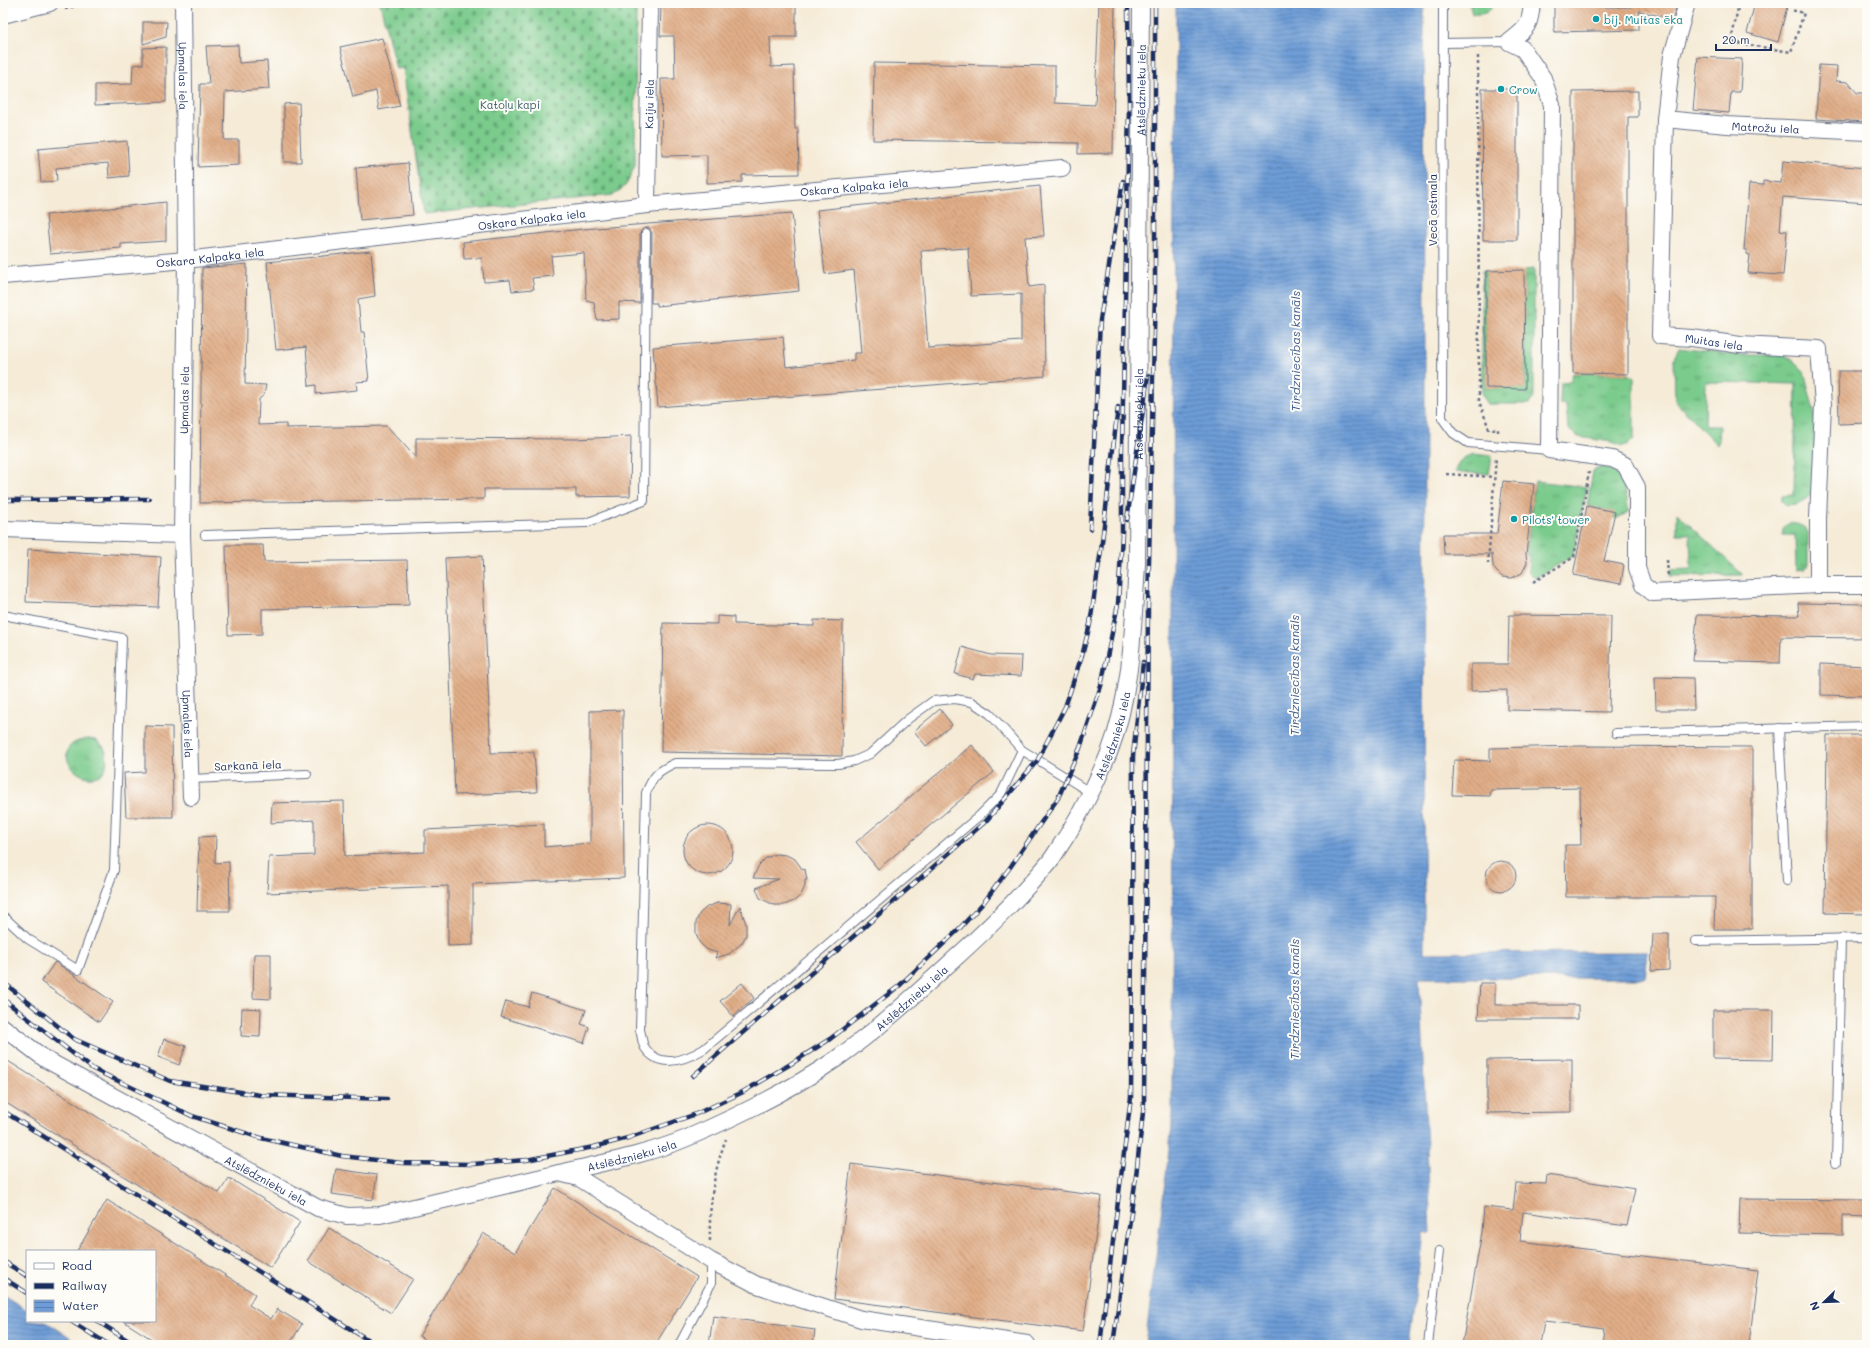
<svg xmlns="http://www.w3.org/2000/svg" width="1870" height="1348" font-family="Mali,sans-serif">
<defs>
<pattern id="grass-tufts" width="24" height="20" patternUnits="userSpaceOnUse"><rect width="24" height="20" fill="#7acb8c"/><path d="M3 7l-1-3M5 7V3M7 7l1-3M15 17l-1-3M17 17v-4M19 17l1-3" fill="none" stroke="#63a576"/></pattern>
<pattern id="cemetery-stones" width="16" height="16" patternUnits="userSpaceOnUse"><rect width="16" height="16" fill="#7acb8c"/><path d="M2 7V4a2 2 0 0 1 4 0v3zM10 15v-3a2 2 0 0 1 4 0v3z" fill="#63a576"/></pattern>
<pattern id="water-rules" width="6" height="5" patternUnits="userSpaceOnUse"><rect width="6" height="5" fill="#6d9cd6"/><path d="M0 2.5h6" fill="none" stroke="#5980b1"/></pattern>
<pattern id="building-back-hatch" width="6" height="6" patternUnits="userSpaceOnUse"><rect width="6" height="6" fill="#e1ae88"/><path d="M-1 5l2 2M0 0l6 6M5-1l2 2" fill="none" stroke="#b68e72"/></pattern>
</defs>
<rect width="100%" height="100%" fill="#fdfcf7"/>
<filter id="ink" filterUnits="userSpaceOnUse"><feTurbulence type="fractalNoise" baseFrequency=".025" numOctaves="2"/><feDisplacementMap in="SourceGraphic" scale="8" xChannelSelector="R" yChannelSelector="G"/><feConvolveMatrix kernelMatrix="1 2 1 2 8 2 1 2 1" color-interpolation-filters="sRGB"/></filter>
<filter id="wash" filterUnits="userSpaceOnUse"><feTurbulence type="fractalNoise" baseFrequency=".012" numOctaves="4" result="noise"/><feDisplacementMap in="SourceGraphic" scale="16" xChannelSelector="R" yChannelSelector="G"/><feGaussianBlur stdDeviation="0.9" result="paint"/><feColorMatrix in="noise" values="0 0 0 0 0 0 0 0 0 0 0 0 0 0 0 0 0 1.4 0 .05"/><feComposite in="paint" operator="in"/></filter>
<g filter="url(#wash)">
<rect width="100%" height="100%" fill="#f5ebd7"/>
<!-- grass -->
<g fill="url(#grass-tufts)" stroke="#4a7d75">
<path d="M1469 3H1492C1492 14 1480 15 1472 14Z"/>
<polygon points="1534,269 1534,398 1529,404 1488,404 1482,395 1482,271 1486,271 1486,388 1525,388 1524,270"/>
<polygon points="1679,348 1736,355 1784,355 1794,361 1804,371 1814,411 1816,476 1810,496 1806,499 1797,504 1786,505 1782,501 1782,496 1794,495 1796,384 1706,382 1705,426 1720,426 1719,441 1717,445 1675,401 1674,358"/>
<polygon points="1573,373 1628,374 1634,378 1634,439 1627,445 1623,446 1612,442 1578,437 1568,429 1566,405 1560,404 1561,383 1570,382"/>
<path d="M1474 454 1492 456 1489 474 1455 472C1457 461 1463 457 1474 454Z"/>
<path d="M1596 468C1622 464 1628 492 1628 512L1618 518H1613L1614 512 1587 506 1593 471Z"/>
<polygon points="1535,481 1587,487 1573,556 1535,578 1528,571 1529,557 1526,555"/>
<polygon points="1677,513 1743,575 1670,576 1670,570 1691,569 1690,534 1677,534"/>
<path d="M1790 523C1797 524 1804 525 1808 532V565L1805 569 1796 570 1795 535H1783V527Z"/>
<path d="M89 739 96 740 104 747C107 754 109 767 102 773 81 792 42 743 89 739Z"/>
</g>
<!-- cemetery -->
<polygon fill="url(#cemetery-stones)" stroke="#4a7d75" points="380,3 636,3 635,166 626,185 614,195 424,214 403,68 396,69"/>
<!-- water -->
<g fill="url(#water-rules)" stroke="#44669a">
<polygon points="1176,3 1424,3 1425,377 1424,953 1648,952 1645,978 1419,978 1431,1232 1423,1233 1409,1345 1145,1345 1172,1126 1174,140 1176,139"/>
<polygon points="3,1295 27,1310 27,1321 45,1321 82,1345 3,1345"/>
</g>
<g id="blocks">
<!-- building -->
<g fill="url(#building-back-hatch)" fill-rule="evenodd">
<polygon points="661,3 796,3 796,37 770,37 771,67 794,66 795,129 798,129 799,174 742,175 742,182 707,183 707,155 662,156 661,79 675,79 674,36 660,36"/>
<polygon points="1099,3 1115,3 1113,153 1078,154 1078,143 873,140 874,63 1055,66 1055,103 1095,105"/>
<polygon points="1554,3 1598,3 1598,7 1631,7 1631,3 1677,3 1673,19 1639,11 1639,30 1554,32"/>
<polygon points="1755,3 1788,3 1778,42 1747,33"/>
<polygon points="143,22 167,22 166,37 143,44"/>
<polygon points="382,38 400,106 379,110 376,91 353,97 340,47"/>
<polygon points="238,45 239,63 267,61 269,89 225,92 224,140 239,140 239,165 198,167 200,84 209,84 206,46"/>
<polygon points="166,47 166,102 95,105 95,85 132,84 133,65 143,64 143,48"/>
<polygon points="1698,57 1742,59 1740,92 1731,92 1729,113 1693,110"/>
<polygon points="1819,65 1837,66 1836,81 1848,82 1857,93 1867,93 1867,122 1816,119"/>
<polygon points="1482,89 1517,89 1517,240 1483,240"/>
<polygon points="1638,91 1638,117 1628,117 1628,374 1573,373 1573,92"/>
<polygon points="299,103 301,162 284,162 284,104"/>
<polygon points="127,141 129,176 109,178 108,163 56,168 57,181 41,182 38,149"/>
<polygon points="1783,161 1867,168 1867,203 1783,197 1780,230 1787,231 1783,275 1748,273 1750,255 1747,254 1747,250 1744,250 1749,184 1763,185 1763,181 1781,183"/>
<polygon points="408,163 413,215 360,220 356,168"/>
<path d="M1040 186 1044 236 1025 237 1029 287 1044 285 1045 376 658 407 653 347 783 337 786 367 854 360V353H861L854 270 825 274 817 210ZM968 248 971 296 1021 294V341L928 348 921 251Z"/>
<polygon points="166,202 166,241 121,244 121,248 50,254 46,215"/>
<polygon points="792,213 799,291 657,306 657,303 651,303 652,233 649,228 646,228 642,230 640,233 640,303 619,302 619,319 597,320 594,302 586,300 584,253 551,256 553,276 532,278 534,289 512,291 510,280 484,282 482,258 464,259 463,242 583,229"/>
<polygon points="371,251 375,296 358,299 361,332 364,332 369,381 356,382 357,390 316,394 316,385 309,386 306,347 276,350 267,262"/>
<polygon points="247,264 245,384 266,385 264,395 259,399 258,425 286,424 286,428 387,426 416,458 416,438 577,439 631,436 630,496 576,497 576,489 484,489 484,499 200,503 202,268"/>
<polygon points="1524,270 1525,389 1486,388 1486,271"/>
<polygon points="1838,371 1867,371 1867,423 1839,424"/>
<polygon points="1503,481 1534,484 1526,554 1527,563 1522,573 1512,578 1502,577 1496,571 1493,566 1492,554 1444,554 1443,534 1497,534"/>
<polygon points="1587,506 1615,512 1604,561 1624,565 1621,584 1573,575"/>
<polygon points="226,545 263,545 264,562 407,560 409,605 262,609 262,634 228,635"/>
<polygon points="28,549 161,557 158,607 26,602"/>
<polygon points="482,556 491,753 534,752 537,792 455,795 445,558"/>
<polygon points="1798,603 1867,604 1867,638 1781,637 1780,663 1693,661 1697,615 1799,616"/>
<polygon points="1509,615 1611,616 1609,712 1507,710 1507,690 1471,691 1471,664 1508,664"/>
<polygon points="717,616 734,617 734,624 814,626 814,620 843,621 842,756 661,752 663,623 717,624"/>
<polygon points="962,647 991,655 1022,656 1021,676 975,674 973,679 955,674"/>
<polygon points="1821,664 1867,666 1867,696 1821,695"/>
<polygon points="1655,677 1693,678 1694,710 1656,710"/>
<polygon points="940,709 952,725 926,746 914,731"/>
<polygon points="623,710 624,878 473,884 473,945 448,946 448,886 267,893 269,857 314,855 314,820 271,823 272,803 344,801 345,856 425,852 425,830 544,824 544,847 590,843 590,711"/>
<polygon points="145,726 172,727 173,817 126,817 124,773 145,772"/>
<polygon points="1827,735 1867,735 1867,914 1825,913"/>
<polygon points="972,745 994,772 878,869 856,842"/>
<polygon points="1581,746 1752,747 1752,929 1714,929 1715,897 1566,897 1565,845 1581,845 1580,788 1491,790 1490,796 1452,795 1454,760 1490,761 1490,748"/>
<circle cx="708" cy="850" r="25"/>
<polygon points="216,836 215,863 229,862 230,911 197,911 199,837"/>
<polygon points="776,854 786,855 795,859 803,870 805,869 807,880 805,880 805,886 801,895 794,901 784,905 774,905 760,898 756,888 779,879 753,878 759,865 766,858"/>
<circle cx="1501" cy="876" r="15"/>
<polygon points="717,903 731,904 730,925 740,906 746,924 746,935 742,943 729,954 715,958 717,953 706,949 699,942 696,933 696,922 700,913 707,907"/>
<polygon points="1653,934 1669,934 1669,970 1651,971"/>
<polygon points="254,954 271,954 271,999 253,998"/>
<polygon points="55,962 113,1002 99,1022 41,982"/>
<polygon points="742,983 754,998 733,1016 720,1001"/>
<polygon points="1480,983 1495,983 1495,1005 1578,1005 1578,1019 1478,1019"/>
<polygon points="532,993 586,1010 581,1024 589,1027 584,1043 501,1017 506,1001 528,1007"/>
<polygon points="242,1008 261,1009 260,1037 241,1036"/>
<polygon points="1713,1010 1774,1010 1773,1060 1713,1059"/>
<polygon points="164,1039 186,1046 179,1065 158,1057"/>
<polygon points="3,1058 219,1193 229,1178 300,1222 271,1268 3,1101"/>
<polygon points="1572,1059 1572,1112 1487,1113 1487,1060"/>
<polygon points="851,1164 1101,1196 1083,1331 834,1299"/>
<polygon points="336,1169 377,1175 373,1200 332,1194"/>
<polygon points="1547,1175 1635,1189 1627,1226 1523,1212 1520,1241 1758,1270 1749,1345 1603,1345 1605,1328 1544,1321 1540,1345 1462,1345 1482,1232 1484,1207 1513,1210 1516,1183 1546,1184"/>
<polygon points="555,1188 697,1277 655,1345 434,1345 419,1336 483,1233 515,1253"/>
<polygon points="1740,1199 1867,1200 1867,1217 1843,1216 1843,1235 1739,1233"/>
<polygon points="107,1200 255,1294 249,1305 271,1319 277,1309 302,1324 289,1345 161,1345 123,1321 155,1321 155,1251 77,1251"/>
<polygon points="329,1228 413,1279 391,1313 308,1261"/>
<polygon points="713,1316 815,1330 813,1345 709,1345"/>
</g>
</g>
</g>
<g filter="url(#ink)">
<use href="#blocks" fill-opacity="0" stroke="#677188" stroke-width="1"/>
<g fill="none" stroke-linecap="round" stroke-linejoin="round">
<!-- service casing -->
<g stroke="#677188" stroke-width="10">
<g id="service">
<polyline points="1443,3 1442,418 1453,433 1468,443 1549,450"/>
<polyline points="1443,43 1509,42"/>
<polyline points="205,535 586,523 644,501 646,233"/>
<polyline points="3,615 122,638 114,870 78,970 28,939 3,916"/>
<polyline points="1779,728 1787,881"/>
<polyline points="1616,733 1867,726"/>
<path d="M1022 750 1001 794 979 816 704 1049C685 1060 660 1070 645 1048 642 1044 642 1036 640 1030L646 793C653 775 658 771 675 763L838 764 854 761 870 754 908 719 933 701 955 699 972 702 990 714 1022 750 1091 793"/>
<polyline points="190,779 307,774"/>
<polyline points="1695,941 1867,938"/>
<polyline points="1836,1163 1841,938"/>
<polyline points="679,1345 711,1284 711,1261"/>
<polyline points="1428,1345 1439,1251"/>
</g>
</g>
<!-- minor casing -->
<g stroke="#677188" stroke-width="18">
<g id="minor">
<path id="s1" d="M183 3 186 260 182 535 191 797"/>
<path d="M1532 3C1530 27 1527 28 1509 42L1523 49 1543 78 1552 105 1549 450 1612 459 1625 465 1637 487V568L1643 585 1653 593 1818 585H1867"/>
<path id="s2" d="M1687 3 1672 56 1665 119 1660 336 1692 338 1740 345 1819 349 1823 405 1818 518V585"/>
<polyline points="3,15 50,3"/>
<path id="s3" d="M1665 119 1727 125 1867 132"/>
<path id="s4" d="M647 205 650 3"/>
<path id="s5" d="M3 276 186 260 647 205 1062 168"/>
<polyline points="3,529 182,535"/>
<path id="s6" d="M3 1027 45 1059 318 1208 347 1216 380 1215 559 1173 579 1178 711 1261 757 1285 861 1319 1027 1344"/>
<path id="s7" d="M559 1173C602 1163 646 1155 687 1138 738 1116 790 1091 836 1059 877 1030 914 996 951 962 979 937 1004 913 1029 885 1037 876 1046 867 1053 857 1075 825 1094 789 1109 753 1132 693 1133 627 1137 564L1141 3"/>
</g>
</g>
<!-- path -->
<g stroke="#677188" stroke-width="2.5" stroke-dasharray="3 3" stroke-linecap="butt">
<polyline points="1739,3 1731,42 1791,52 1804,13 1791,10"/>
<polyline points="65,9 86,3"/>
<polyline points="1478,56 1479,401 1489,429 1498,429 1498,432"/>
<polyline points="1446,474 1494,477"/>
<polyline points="1667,560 1668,575"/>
<polyline points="1488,564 1496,457"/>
<polyline points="1533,582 1574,557 1589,472"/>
<path d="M710 1241C709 1205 713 1173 726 1139"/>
</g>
<!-- service -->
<use href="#service" stroke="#fff" stroke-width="8"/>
<!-- minor -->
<use href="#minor" stroke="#fff" stroke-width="16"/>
<!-- rail casing -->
<g stroke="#1b2f5e" stroke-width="4.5">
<g id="rail">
<polyline points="3,500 149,499"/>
<polyline points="1127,520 1148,376"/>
<polyline points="1090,529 1100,320 1123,181"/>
<polyline points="3,982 74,1039 170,1081 260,1095 387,1099"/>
<polyline points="3,999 93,1069 192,1116 261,1138 342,1156 402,1163 473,1164 526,1160 594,1147 628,1138 696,1114 741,1093 789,1065 830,1039 899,986 959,929 984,902 1011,866 1058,798 1080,748 1101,686 1118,604 1122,534 1122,447 1129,108 1128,3"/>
<polyline points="693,1076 986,821 1037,761 1065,707 1083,652 1090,624 1101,550 1118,407"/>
<polyline points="3,1111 376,1345"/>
<polyline points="3,1261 27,1276"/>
<polyline points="3,1278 27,1293"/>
<polyline points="71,1321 109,1345"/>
<polyline points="97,1321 135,1345"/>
<polyline points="1100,1345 1131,1097 1133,756 1143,662"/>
<polyline points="1113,1345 1136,1176 1144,1103 1148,608 1155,288 1155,3"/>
</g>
</g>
<!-- rail -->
<use href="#rail" stroke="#fdfcf7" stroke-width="3" stroke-dasharray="9" stroke-linecap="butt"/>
</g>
</g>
<!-- markers -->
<g fill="#0f9aa8" stroke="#fdfcf7" stroke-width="1.5">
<circle cx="1596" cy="19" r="4"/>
<circle cx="1501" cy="89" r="4"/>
<circle cx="1514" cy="519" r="4"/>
</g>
<g text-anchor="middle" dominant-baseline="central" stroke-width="4" stroke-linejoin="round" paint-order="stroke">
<!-- culture labels -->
<g font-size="11" fill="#0d838f" stroke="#fdfcf7" text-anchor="start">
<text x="1604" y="19">bij. Muitas ēka</text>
<text x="1509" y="89">Crow</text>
<text x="1522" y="519">Pilots' tower</text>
</g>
<!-- street labels -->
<g font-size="11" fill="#1b2f5e" stroke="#fdfcf7">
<text stroke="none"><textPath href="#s1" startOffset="73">Upmalas iela</textPath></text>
<text stroke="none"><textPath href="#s7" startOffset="1383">Atslēdznieku iela</textPath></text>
<text stroke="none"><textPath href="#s4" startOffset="101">Kaiju iela</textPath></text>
<text stroke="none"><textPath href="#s3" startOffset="101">Matrožu iela</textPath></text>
<text stroke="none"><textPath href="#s5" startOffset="856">Oskara Kalpaka iela</textPath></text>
<text transform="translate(1432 210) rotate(-90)">Vecā ostmala</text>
<text stroke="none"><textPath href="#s5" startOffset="532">Oskara Kalpaka iela</textPath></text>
<text stroke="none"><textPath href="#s5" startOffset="208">Oskara Kalpaka iela</textPath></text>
<text stroke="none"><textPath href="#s2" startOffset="390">Muitas iela</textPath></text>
<text transform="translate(184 400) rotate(-89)">Upmalas iela</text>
<text stroke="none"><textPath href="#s7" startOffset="1059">Atslēdznieku iela</textPath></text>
<text stroke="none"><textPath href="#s1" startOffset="721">Upmalas iela</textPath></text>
<text stroke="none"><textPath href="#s7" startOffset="735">Atslēdznieku iela</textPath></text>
<text transform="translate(248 765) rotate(-2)">Sarkanā iela</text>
<text stroke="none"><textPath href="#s7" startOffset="399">Atslēdznieku iela</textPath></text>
<text stroke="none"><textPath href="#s7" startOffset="75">Atslēdznieku iela</textPath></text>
<text stroke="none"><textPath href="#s6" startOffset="305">Atslēdznieku iela</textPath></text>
</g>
<!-- park labels -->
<g font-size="11" fill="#385e6c" stroke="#fdfcf7">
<text x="510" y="104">Katoļu kapi</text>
</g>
<!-- water labels -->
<g font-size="12" font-style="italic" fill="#3c5b8e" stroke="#fdfcf7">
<text transform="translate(1295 351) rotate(-90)">Tirdzniecības kanāls</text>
<text transform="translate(1294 675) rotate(-90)">Tirdzniecības kanāls</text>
<text transform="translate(1294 999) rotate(-90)">Tirdzniecības kanāls</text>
</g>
</g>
<!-- margin -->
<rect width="1870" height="1348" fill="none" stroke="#fdfcf7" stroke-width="16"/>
<!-- legend -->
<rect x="26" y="1250" width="130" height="72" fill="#fdfcf7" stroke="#a3aaba"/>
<rect x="34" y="1263" width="20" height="6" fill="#ffffff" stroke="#a3aaba"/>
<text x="62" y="1270" font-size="12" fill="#1b2f5e">Road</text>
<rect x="34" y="1283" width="20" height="6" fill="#1b2f5e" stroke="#a3aaba"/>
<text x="62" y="1290" font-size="12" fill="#1b2f5e">Railway</text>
<rect x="34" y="1300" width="20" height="12" fill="url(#water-rules)" stroke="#a3aaba"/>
<text x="62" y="1310" font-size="12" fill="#1b2f5e">Water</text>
<!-- north arrow -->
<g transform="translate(1824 1302) rotate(247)" stroke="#fdfcf7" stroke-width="3" paint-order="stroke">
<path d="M0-3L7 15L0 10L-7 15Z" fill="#1b2f5e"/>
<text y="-6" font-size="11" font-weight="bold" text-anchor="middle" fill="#1b2f5e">N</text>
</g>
<!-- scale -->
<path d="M1716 44v6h55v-6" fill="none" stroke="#1b2f5e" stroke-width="2"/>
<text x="1722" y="44" font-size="12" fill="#1b2f5e" stroke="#fdfcf7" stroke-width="3" paint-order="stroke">20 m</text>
</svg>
